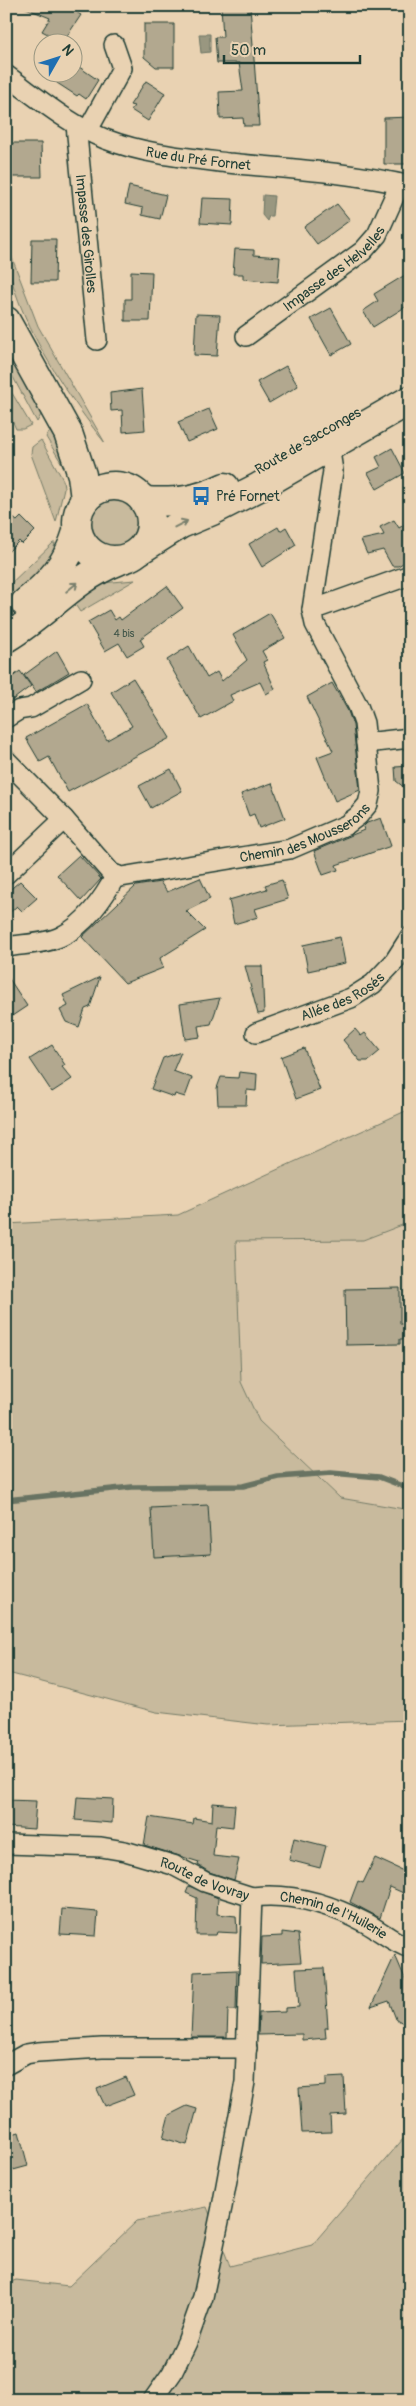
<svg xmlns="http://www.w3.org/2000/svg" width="416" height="2406" font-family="Pangolin,sans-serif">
<rect width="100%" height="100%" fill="#e9d2b2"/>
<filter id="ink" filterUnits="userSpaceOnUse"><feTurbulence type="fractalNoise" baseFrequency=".02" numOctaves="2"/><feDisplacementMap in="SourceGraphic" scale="10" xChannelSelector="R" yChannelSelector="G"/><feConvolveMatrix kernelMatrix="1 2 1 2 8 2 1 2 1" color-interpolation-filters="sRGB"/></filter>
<g filter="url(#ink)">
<!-- built -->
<polygon fill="#d8c5a8" points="410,1222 410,1510 340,1498 259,1421 241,1382 236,1241 363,1240"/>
<!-- green -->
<g fill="#c8ba9d" stroke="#747c68">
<path d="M6 242 38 326 105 443C66 394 6 306 6 242Z"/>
<polygon points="6,348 42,413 37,422 6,364"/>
<polygon points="6,383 31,425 23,429 16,429 6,407"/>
<polygon points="50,431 67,460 68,474 46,437"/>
<polygon points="41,440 63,480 64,488 56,522 31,454 32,447"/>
<circle cx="112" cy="526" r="28"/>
<path d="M53 543H55C51 566 26 590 6 602V588Z"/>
<polygon points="135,580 80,612 74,603 101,583"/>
<polygon points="410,1109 410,1222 363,1240 236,1241 241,1382 259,1421 340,1498 410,1510 410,1720 268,1725 156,1712 8,1673 6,1664 6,1224 178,1215"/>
<polygon points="410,2131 410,2400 6,2400 6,2284 16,2280 69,2286 137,2221 207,2207 230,2266 312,2245"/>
</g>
<!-- water -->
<g fill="#999780" stroke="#687362">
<polygon points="210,34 210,52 201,53 199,34"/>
<polygon points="263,195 274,196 272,216 269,216 267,221 262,215"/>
</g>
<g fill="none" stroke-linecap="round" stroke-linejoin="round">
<!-- stream -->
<polyline stroke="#687362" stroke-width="5.5" points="6,1500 132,1487 243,1486 278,1477 331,1473 379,1477 410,1489"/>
</g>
<!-- building -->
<g fill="#b2a88f" stroke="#1f3d34">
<polygon points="21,6 66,6 81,15 63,42 42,31 50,18"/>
<polygon points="221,6 250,6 259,126 244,126 243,118 220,119 219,92 243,91 239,63 217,63 215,37 223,37"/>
<polygon points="144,24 174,24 174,67 156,67 144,57"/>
<polygon points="72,62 98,80 86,99 79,94 77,96 57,83 64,72 72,72"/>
<polygon points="146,81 165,93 148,121 131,110 134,106 130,105"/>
<polygon points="410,117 410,164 384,164 384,118"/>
<polygon points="9,143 41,143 42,177 9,177"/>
<polygon points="129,186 166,195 160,219 142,215 143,208 125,204"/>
<polygon points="202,198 233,199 232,225 200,223"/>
<polygon points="337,204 350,220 317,244 304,227"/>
<polygon points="32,239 56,239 55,282 31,282"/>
<polygon points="235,249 254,250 254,255 280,257 278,282 243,279 243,274 233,274"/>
<polygon points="131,271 152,272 150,321 125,321 125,299 131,299"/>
<polygon points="410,272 410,304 373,327 363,311 378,301 374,294"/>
<polygon points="331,308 351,344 331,355 311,319"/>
<polygon points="196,314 220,315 217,356 194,355"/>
<polygon points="286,366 298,386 269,403 257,382"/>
<polygon points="142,389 145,430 123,432 122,410 111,411 110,393"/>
<polygon points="209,409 218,429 187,442 178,422"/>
<polygon points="392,448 405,473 377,489 368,473 381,467 376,457"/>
<polygon points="6,512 17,521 21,517 35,531 22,544 19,541 6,554"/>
<polygon points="394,520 399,528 410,521 410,559 398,566 392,566 383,550 367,554 361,540 384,535 380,527"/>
<polygon points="278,527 280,531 286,527 296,545 262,567 249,544"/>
<polygon points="167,586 183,608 140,639 144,646 127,656 119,643 105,651 88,622 109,610 115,620 119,617 121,620"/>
<polygon points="270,613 285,638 262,651 267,660 263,662 275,689 266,694 260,682 230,695 233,701 201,719 167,660 189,646 207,678 217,672 222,681 247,660 233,635"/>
<polygon points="57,651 69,672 36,692 24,675"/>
<polygon points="20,671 31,686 6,705 6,682"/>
<polygon points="133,678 170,738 68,792 49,757 40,762 26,738 87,704 107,740 132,726 111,692"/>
<polygon points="332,683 348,711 353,725 360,790 335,801 317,757 333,751 307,697"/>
<polygon points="410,766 410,792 396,781 395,767"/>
<polygon points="171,769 182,791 151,808 139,786"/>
<polygon points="272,783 285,818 259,828 254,814 249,816 241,794"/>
<polygon points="381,818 391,846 336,865 338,870 323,875 314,851 364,830 363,827 367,823"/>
<polygon points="79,855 101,879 81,901 57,875"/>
<polygon points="200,878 210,899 186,911 205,930 160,958 163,968 125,983 82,937 136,886 160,882 167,892"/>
<polygon points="282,880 288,899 255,909 258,917 234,924 229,900 267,889 265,885"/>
<polygon points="20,881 37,898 22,911 17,906 6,916 6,893"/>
<polygon points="340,937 345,963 308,971 303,945"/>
<polygon points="245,966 262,966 264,1013 258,1014"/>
<polygon points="6,974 27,1006 6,1020"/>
<polygon points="100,977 90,1007 85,1009 79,1027 66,1022 60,1010 68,1006 63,995"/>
<polygon points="220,998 211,1024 198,1026 200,1037 185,1039 180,1004"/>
<polygon points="355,1029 361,1036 365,1033 380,1051 368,1061 360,1061 343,1040"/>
<polygon points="52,1045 65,1065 62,1067 72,1079 52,1092 30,1059"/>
<polygon points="304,1048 320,1090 296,1099 281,1057"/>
<polygon points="181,1052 173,1071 192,1078 185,1097 175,1094 174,1097 151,1089 163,1058"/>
<polygon points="239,1072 257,1074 256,1091 247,1090 246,1105 218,1105 217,1088 221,1077 238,1078"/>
<polygon points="400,1288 400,1324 404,1324 404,1339 400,1339 400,1344 346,1345 345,1289"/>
<polygon points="208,1505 211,1554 154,1557 151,1508"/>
<polygon points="77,1797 113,1799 112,1823 75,1820"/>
<polygon points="6,1800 36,1801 34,1829 6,1827"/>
<polygon points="213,1803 235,1805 233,1827 216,1825 213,1856 239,1859 234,1880 209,1872 198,1865 199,1862 144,1845 149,1817 193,1824 194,1818 212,1821"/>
<polygon points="294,1838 326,1846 320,1868 289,1860"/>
<polygon points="375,1858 410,1874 410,1896 390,1887 380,1918 350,1902 358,1881 363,1883"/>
<polygon points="189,1886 218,1898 217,1914 236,1916 237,1933 217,1932 216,1935 196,1935 197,1898 186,1893"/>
<polygon points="62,1909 98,1912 96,1936 60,1934"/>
<polygon points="282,1932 298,1934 301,1962 261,1964 262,1937 282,1936"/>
<polygon points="395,1955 410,1990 410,2027 396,2019 389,2001 371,2007"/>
<polygon points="324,1968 328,2028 325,2028 326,2038 302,2040 302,2034 258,2035 259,2013 285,2012 285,2008 299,2007 296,1969"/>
<polygon points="237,1970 236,2010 228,2010 227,2037 191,2037 194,1972"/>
<polygon points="126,2077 134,2095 105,2106 97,2089"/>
<polygon points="344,2077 346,2114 330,2115 331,2132 302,2133 299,2088 326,2086 326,2078"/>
<polygon points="187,2106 197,2109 187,2145 163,2138 169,2115"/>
<polygon points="19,2132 28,2166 6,2172 6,2136"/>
</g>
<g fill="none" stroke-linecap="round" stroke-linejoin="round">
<!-- street casing -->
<g stroke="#1f3d34" stroke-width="22">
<g id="street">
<path id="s1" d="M6 75C38 98 68 124 105 139 144 154 187 158 228 163 289 169 350 172 410 186"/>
<path id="s2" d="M76 125 97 340"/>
<polyline points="88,130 122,68 114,45"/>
<path id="s3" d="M246 336 363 251 377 235 400 184"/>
<polyline points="312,610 410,575"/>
<polyline points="6,718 19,710 31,708 81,679"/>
<polyline points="366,743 410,738"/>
<path id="s4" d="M6 760 64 819 112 874 121 877 290 849 346 825 358 816 368 804 371 791 364 723 358 706 315 624 312 610 333 471 329 445"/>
<polyline points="6,874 64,819"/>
<path d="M6 947C23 944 45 944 60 937 84 926 104 898 116 875"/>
<path id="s5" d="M256 1033 351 998 373 984 394 962 410 937"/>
<path id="s6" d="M6 1844 101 1847 125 1851 173 1865 205 1882 252 1897 245 2082 222 2207 203 2297 187 2342 172 2373 153 2400"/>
<path id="s7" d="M252 1897C292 1892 332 1905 366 1923 381 1931 394 1943 410 1948"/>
<polyline points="6,2065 26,2054 38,2052 102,2048 247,2048"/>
</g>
</g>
<!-- secondary casing -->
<g stroke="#1f3d34" stroke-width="31">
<g id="secondary">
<polyline points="6,321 68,433 82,475 85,499"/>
<circle cx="114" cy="523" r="37"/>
<path d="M144 501C176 503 196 501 225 487"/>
<polyline points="140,550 181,524 212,511 259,487 410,400"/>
<path d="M25 603C50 583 68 563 77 532"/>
<path d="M6 638C47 614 72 579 118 561"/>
</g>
</g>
<!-- street -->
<use href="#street" stroke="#e9d2b2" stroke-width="19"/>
<!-- secondary -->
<use href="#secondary" stroke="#e9d2b2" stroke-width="28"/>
</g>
<!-- one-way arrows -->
<defs><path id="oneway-shaft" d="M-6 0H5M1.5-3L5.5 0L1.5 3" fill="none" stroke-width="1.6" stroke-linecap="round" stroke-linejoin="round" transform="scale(1.25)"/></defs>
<g stroke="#7a806d">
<use href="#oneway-shaft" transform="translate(181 524) rotate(-27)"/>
<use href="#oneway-shaft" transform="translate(72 587) rotate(-39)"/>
</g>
</g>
<!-- icons -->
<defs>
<g id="bus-bare" transform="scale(1.5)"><path d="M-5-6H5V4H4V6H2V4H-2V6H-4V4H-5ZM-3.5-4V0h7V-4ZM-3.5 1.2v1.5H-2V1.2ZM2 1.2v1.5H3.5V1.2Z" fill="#1f6fb2" stroke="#e9d2b2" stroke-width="2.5" paint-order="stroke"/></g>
</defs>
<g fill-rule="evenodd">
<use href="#bus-bare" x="201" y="496"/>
</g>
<g text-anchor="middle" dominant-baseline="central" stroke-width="4" stroke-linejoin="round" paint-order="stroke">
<!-- number labels -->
<g font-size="11" fill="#44584b">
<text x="124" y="633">4 bis</text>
</g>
<!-- street labels -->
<g font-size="14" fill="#1f3d34" stroke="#e9d2b2">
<text stroke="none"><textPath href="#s1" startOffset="214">Rue du Pré Fornet</textPath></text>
<text stroke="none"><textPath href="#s2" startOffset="109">Impasse des Girolles</textPath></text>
<text stroke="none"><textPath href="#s3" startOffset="111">Impasse des Helvelles</textPath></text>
<text transform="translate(308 441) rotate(-30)">Route de Sacconges</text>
<text stroke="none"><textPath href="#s4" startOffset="356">Chemin des Mousserons</textPath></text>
<text stroke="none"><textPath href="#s5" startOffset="94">Allée des Rosés</textPath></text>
<text stroke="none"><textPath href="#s6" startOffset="204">Route de Vovray</textPath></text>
<text stroke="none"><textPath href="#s7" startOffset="85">Chemin de l'Huilerie</textPath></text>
</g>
<!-- poi labels -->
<g font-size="14" fill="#1f3d34" stroke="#e9d2b2" text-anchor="start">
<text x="216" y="496">Pré Fornet</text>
</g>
</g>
<!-- margin -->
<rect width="416" height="2406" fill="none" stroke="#e9d2b2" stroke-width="25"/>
<rect x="12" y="12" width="391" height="2381" fill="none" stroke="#1f3d34" stroke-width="2" filter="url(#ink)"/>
<!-- north arrow -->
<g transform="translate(58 58) rotate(51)"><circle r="24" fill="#e9d2b2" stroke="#989680"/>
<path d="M0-4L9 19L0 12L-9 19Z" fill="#1f6fb2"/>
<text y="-8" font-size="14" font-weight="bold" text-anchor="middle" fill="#1f3d34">N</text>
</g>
<!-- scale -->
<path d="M224 55v8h136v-8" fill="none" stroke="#1f3d34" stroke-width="2.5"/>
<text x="231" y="55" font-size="15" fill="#1f3d34" stroke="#e9d2b2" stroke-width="4" paint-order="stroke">50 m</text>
</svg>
